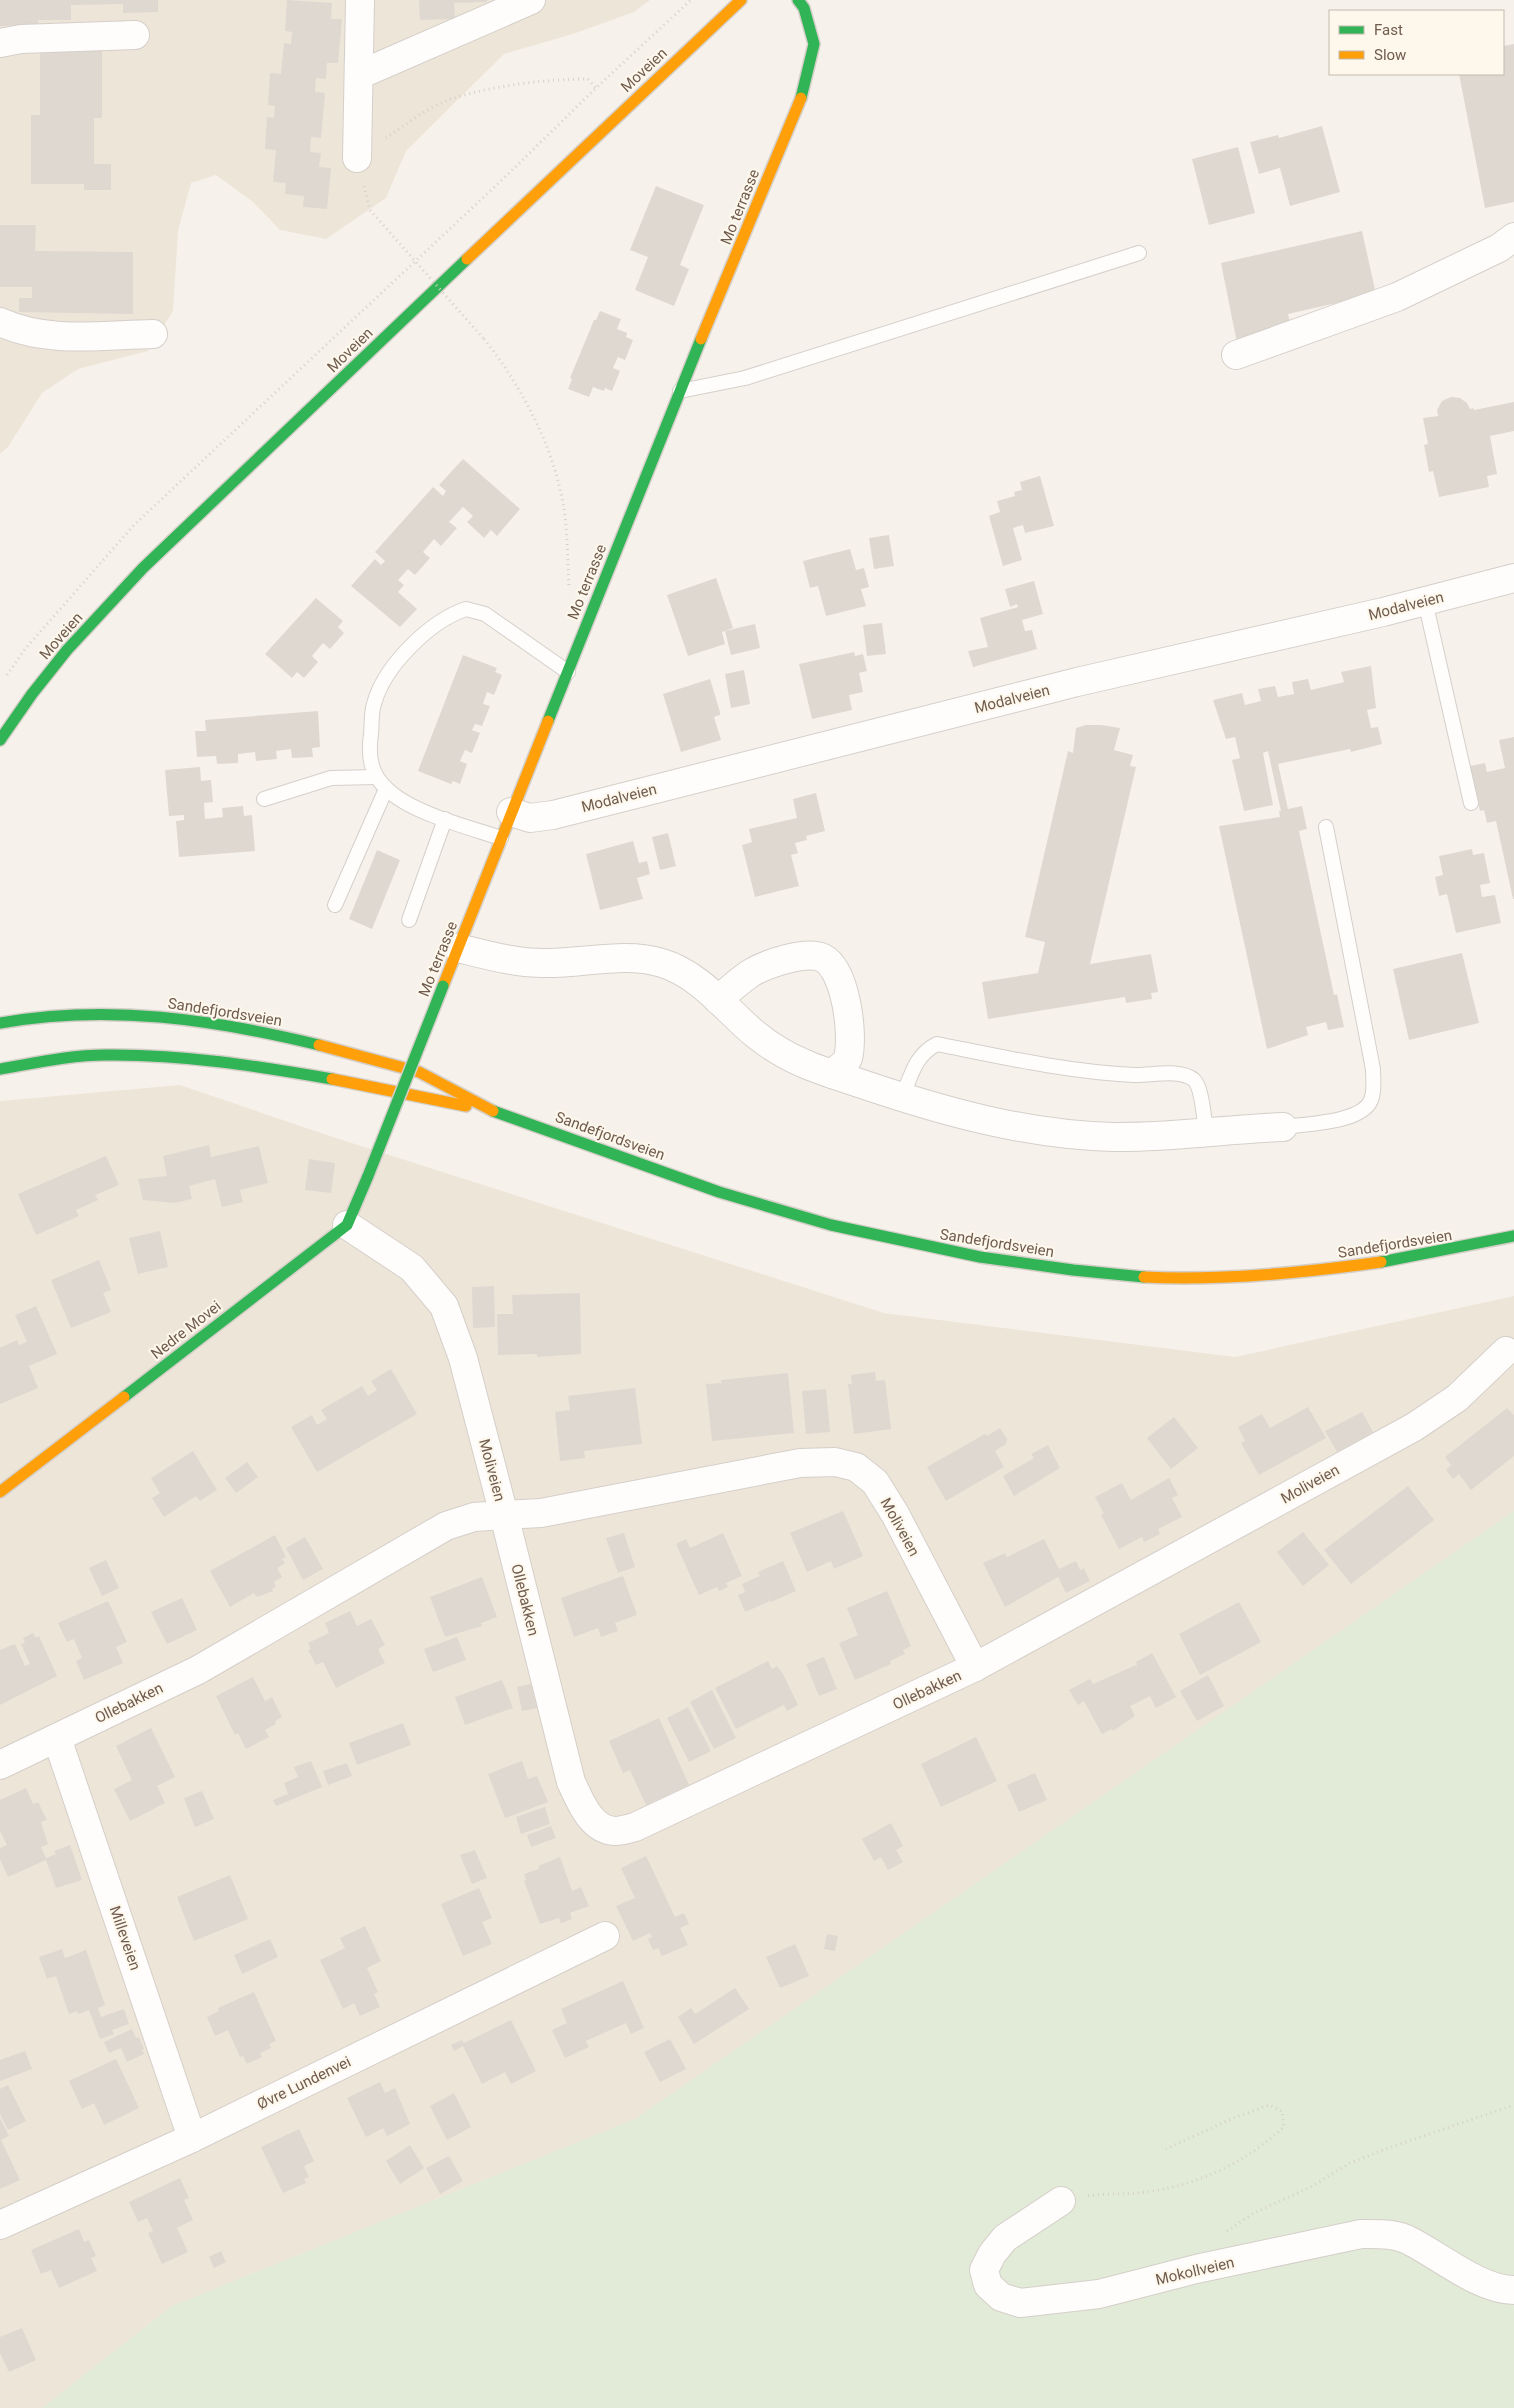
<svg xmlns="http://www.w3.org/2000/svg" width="1514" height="2408" font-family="Roboto,sans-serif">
<rect width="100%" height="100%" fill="#f6f2eb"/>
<!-- residential -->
<g fill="#eee5d9">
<polygon points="0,0 650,0 634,12 573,34 504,54 406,151 386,198 326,239 280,230 253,202 216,175 191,183 178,231 173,311 148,351 78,369 42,393 8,447 0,454"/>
<polygon points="180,1085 333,1137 884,1313 1235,1357 1514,1296 1514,1519 1161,1781 635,2119 172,2306 42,2408 0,2408 0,1101"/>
</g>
<!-- green -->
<polygon fill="#e2ebd7" points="1514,1511 1514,2408 42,2408 172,2306 635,2119"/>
<!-- building -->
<g fill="#dfd8d1">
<polygon points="0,0 158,0 158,12 123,13 123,4 71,5 71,20 38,20 38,28 21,28 21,25 0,26"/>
<polygon points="287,0 332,3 331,19 342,19 338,63 327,63 326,79 316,78 315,92 325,93 321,138 311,137 310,152 321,153 319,167 331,168 327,209 303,207 304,196 285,194 286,183 273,182 276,150 265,149 267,117 274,118 275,106 268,105 270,73 281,74 284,43 291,44 292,32 285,31"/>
<polygon points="419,0 487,0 487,2 454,3 455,19 420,20"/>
<polygon points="1514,44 1514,202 1485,208 1459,74 1503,74 1503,46"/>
<polygon points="40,49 102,49 102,118 94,118 94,164 111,164 111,190 84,190 84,184 31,184 31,115 40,115"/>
<polygon points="1322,126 1340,192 1290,206 1280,168 1259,174 1250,142 1278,135 1279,138"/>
<polygon points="1238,147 1255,213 1209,225 1192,159"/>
<polygon points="656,186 704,205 680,265 689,269 674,306 635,290 648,257 630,250"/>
<polygon points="0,225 36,225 35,251 133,252 133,314 19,312 19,298 32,298 32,287 0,287"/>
<polygon points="1362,231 1376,294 1288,314 1292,330 1237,343 1221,263"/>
<polygon points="600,311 621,319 617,329 627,333 626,337 633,340 625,360 618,357 613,368 620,371 612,391 605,388 604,391 593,387 589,397 568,389 572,379 570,378 594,320 596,320"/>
<polygon points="1451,397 1460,398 1467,403 1470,409 1473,408 1474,410 1514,402 1514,431 1490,436 1497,474 1487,476 1489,487 1439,497 1433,471 1429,472 1424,445 1428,444 1423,418 1438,416 1437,410 1442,401"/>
<polygon points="463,459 520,509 497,536 491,530 484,538 467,522 473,516 463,507 449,522 457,528 441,546 434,539 423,552 430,558 415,575 408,569 398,580 404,585 398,592 417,609 400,627 351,586 375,559 381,565 385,561 375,552 433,487 443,496 446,491 439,485"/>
<polygon points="1040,476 1054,526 1025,533 1023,525 1013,528 1022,560 1003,566 989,516 1000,512 997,501 1015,496 1014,492 1022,490 1020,482"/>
<polygon points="889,535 894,566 874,569 869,538"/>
<polygon points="850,549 856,570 864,568 869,587 861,589 866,606 826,616 818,586 810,588 803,561"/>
<polygon points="716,578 733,628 722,632 725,644 688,656 667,595"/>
<polygon points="1034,581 1043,614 1022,620 1025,631 1032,630 1037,649 973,667 968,651 988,647 980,618 1018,607 1017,604 1010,607 1005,589"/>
<polygon points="316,598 343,621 338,627 344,633 330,649 323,643 312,656 318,662 304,678 297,672 292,678 265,654"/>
<polygon points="882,623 886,654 867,656 863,625"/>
<polygon points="755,624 760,648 731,655 725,631"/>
<polygon points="854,652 855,656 863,654 867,671 859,673 863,692 849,695 852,710 812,719 799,664"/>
<polygon points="463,655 497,668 495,672 502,675 494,695 487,692 483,704 490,706 482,726 475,724 472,730 480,733 472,753 465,750 460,761 467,764 460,784 453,781 451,784 418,771"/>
<polygon points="1371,666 1376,708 1367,710 1371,728 1378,727 1382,744 1351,752 1350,749 1278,764 1288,809 1302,806 1307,829 1299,831 1334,995 1337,994 1344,1027 1328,1030 1326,1022 1306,1027 1308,1035 1267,1049 1219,826 1280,817 1279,811 1281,811 1268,751 1263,753 1273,805 1244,811 1232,760 1240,758 1235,737 1226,739 1213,700 1242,693 1245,705 1261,701 1258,689 1275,686 1278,697 1294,694 1292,682 1308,679 1311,690 1344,682 1341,672"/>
<polygon points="744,670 750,704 731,708 725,674"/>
<polygon points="710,679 720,712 720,715 714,717 721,740 681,752 663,694"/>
<polygon points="318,711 320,747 312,748 313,757 292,758 291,749 276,751 277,759 256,761 255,752 238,754 238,763 217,764 216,756 197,757 195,731 206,731 205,720"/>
<polygon points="1086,725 1101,725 1120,728 1114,750 1133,755 1130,766 1136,767 1090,964 1151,954 1158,992 1151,993 1152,999 1126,1003 1125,997 988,1019 982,982 1038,973 1045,942 1025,937 1068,751 1073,753 1076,728"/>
<polygon points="1514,737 1514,899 1513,899 1496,821 1487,823 1484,810 1480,811 1470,766 1485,763 1487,772 1505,768 1499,740"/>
<polygon points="200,767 201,781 211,780 213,802 204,803 205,819 223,817 222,808 243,806 244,816 252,815 255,851 179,857 176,821 184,820 184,815 169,816 165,770"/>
<polygon points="816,793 825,831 806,836 807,840 795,843 798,853 791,855 799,886 755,897 742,845 752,842 749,829 797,818 793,799"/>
<polygon points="668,833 676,866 660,870 652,837"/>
<polygon points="633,841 639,863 647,861 650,874 637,878 643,899 600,910 586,854"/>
<polygon points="1472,849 1473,855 1484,853 1490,883 1480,885 1482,897 1495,895 1501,923 1456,933 1447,894 1439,896 1435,877 1443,875 1439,856"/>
<polygon points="377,850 400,860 372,929 349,919"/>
<polygon points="1462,953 1479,1023 1409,1040 1393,969"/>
<polygon points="209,1145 211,1157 259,1146 268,1183 240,1190 243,1202 222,1207 215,1179 189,1186 192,1199 174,1203 143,1200 138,1179 167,1176 163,1156"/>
<polygon points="106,1156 119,1185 95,1195 98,1200 76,1210 79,1216 36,1235 18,1194"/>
<polygon points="309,1159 335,1163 331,1193 305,1190"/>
<polygon points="160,1231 168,1267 138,1274 129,1238"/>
<polygon points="99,1260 111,1290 103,1293 111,1312 71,1328 51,1280"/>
<polygon points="494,1286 495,1327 473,1328 472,1287"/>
<polygon points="580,1293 581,1354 537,1357 537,1354 498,1355 497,1314 513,1314 512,1295"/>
<polygon points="36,1306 57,1354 29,1366 38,1388 0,1404 0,1348 17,1340 19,1345 27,1342 15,1315"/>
<polygon points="391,1369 417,1414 317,1472 291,1427 312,1415 317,1425 327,1419 321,1410 362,1386 368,1396 377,1390 371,1381"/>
<polygon points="875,1372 876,1381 885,1380 891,1429 854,1434 848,1384 852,1384 851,1375"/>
<polygon points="788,1373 794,1433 712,1441 706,1384 721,1383 721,1380"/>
<polygon points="635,1388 642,1444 584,1451 585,1458 560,1461 555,1412 570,1410 568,1396"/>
<polygon points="826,1389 830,1432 806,1434 802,1391"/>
<polygon points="1308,1407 1326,1438 1259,1475 1241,1443 1245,1441 1238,1427 1262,1414 1270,1428"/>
<polygon points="1507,1408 1514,1415 1514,1456 1471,1490 1459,1474 1453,1479 1446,1470 1451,1465 1445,1457"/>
<polygon points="1362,1412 1373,1432 1337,1452 1325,1431"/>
<polygon points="1174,1417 1198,1448 1171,1469 1147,1438"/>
<polygon points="1000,1428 1007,1439 1006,1444 995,1451 1004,1467 946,1501 927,1467 985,1434 987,1436"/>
<polygon points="1048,1445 1060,1468 1014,1496 1003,1476 1034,1458 1031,1454"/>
<polygon points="193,1451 217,1490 200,1501 196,1496 164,1517 152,1498 160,1493 151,1478"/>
<polygon points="247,1462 258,1477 236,1493 225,1478"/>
<polygon points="1169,1478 1178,1495 1172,1498 1182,1517 1158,1529 1160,1534 1144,1542 1142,1537 1119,1549 1101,1515 1104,1514 1095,1497 1122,1483 1131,1500"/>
<polygon points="1408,1486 1434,1520 1351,1584 1324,1550"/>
<polygon points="843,1511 863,1556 834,1569 831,1561 807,1572 790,1533"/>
<polygon points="1303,1532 1329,1565 1303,1586 1277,1552"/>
<polygon points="624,1533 635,1567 618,1573 606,1538"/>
<polygon points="723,1533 742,1576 726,1583 728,1587 719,1591 717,1587 699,1595 676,1544 686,1539 690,1548"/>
<polygon points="275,1535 286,1557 282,1559 285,1563 277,1568 282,1577 274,1582 276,1586 272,1589 273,1591 257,1597 254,1593 230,1607 210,1571"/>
<polygon points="305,1537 323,1569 303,1580 286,1548"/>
<polygon points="1044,1539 1059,1569 1076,1561 1080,1570 1084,1568 1090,1581 1066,1593 1058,1577 1005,1607 983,1563 1005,1553 1007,1557"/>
<polygon points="106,1560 119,1588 102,1596 89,1568"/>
<polygon points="783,1561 796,1591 771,1602 766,1592 770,1601 745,1612 738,1595 745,1592 742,1584 760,1576 758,1572"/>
<polygon points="623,1576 637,1615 615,1623 618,1631 601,1637 598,1628 574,1637 561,1598"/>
<polygon points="482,1577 497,1617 481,1623 482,1626 445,1637 430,1597"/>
<polygon points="887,1591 911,1646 903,1650 905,1654 890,1661 891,1664 855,1680 839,1643 858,1635 847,1608"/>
<polygon points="182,1598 197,1630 167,1644 151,1612"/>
<polygon points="108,1601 127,1642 116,1647 123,1663 84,1680 76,1661 82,1658 74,1639 67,1642 58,1623"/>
<polygon points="1239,1602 1261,1642 1200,1675 1179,1634"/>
<polygon points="350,1611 357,1626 371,1619 385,1645 378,1649 385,1663 336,1688 323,1662 316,1665 308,1650 311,1649 308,1643 329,1633 325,1623"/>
<polygon points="33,1633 36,1638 39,1636 57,1676 0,1705 0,1650 15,1644 25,1666 30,1664 21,1644 25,1643 23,1638"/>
<polygon points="457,1637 466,1660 433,1672 424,1649"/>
<polygon points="1152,1653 1176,1697 1156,1708 1150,1696 1130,1706 1135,1716 1113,1731 1112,1729 1102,1734 1084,1701 1078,1705 1069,1690 1090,1679 1093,1684 1136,1665 1138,1669 1136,1662"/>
<polygon points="824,1657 837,1689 819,1696 806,1664"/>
<polygon points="768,1661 772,1669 777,1666 783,1674 798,1705 787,1711 784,1705 736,1729 715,1688"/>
<polygon points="1208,1675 1224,1706 1197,1721 1180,1691"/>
<polygon points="253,1677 265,1701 272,1697 282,1717 275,1721 276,1724 265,1730 269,1737 246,1749 238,1733 235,1735 216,1696"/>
<polygon points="502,1680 513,1708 465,1725 455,1697"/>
<polygon points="531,1684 537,1708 522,1711 517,1687"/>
<polygon points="712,1690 736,1738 714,1749 690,1702"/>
<polygon points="688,1707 711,1751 689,1762 667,1718"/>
<polygon points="659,1718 689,1785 646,1805 630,1770 623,1773 609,1741"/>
<polygon points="403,1723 411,1745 357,1765 349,1743"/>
<polygon points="151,1728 175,1777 157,1786 165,1803 130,1821 114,1789 132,1780 116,1746"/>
<polygon points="976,1737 997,1781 941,1807 921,1764"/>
<polygon points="311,1761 322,1787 276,1806 273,1800 288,1794 284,1783 298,1777 294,1767"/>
<polygon points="522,1761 528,1779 537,1776 548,1802 505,1818 488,1774"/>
<polygon points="347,1763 352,1776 328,1785 323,1771"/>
<polygon points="1035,1773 1047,1800 1019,1812 1007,1785"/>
<polygon points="26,1788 33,1804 38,1802 47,1820 41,1822 48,1844 41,1847 46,1858 56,1854 54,1851 70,1845 82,1880 56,1888 46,1860 8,1877 0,1859 0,1848 7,1845 0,1831 0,1800"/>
<polygon points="202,1791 214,1819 195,1827 184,1798"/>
<polygon points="545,1807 550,1824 521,1834 516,1817"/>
<polygon points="891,1823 903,1846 896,1850 903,1862 888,1870 881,1857 874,1861 862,1839"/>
<polygon points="551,1826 556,1838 531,1847 527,1835"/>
<polygon points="475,1850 487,1878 472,1884 460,1855"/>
<polygon points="646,1856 675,1917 684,1913 689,1924 680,1928 688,1945 662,1956 658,1948 653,1950 648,1939 652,1937 650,1933 633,1941 616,1906 635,1898 621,1868"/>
<polygon points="560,1857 572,1891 581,1887 589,1906 570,1913 572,1919 561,1923 559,1918 540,1924 524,1881 526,1880 524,1874 539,1869 538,1866"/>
<polygon points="230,1875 248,1919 194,1941 177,1897"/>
<polygon points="479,1888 492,1918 482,1922 492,1944 463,1956 441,1904"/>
<polygon points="365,1926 381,1961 367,1968 378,1992 374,1994 380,2007 360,2016 354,2003 343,2009 320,1960 345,1948 340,1938"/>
<polygon points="827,1934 838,1936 835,1951 824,1949"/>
<polygon points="270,1939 278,1957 242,1974 234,1955"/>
<polygon points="795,1944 809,1976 780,1988 766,1957"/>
<polygon points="62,1949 65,1958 86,1950 105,2005 98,2008 101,2017 124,2009 129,2024 112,2030 114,2034 100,2039 89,2010 78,2014 77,2011 69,2014 56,1976 47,1979 39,1957"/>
<polygon points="623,1981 644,2028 631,2034 626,2023 586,2041 589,2047 565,2058 552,2030 567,2023 561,2009"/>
<polygon points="735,1988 749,2009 694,2044 678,2017 691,2008 695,2014"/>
<polygon points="254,1992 276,2041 269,2044 271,2048 260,2053 262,2057 247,2064 243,2056 240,2057 228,2030 215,2036 207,2017 219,2011 218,2008"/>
<polygon points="511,2020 536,2071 511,2084 505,2072 482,2084 463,2046 454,2051 451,2045 462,2040 464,2043"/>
<polygon points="132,2029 136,2038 139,2037 144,2049 142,2050 144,2054 127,2062 121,2048 109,2053 104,2042"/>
<polygon points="670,2039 686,2069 660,2082 644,2052"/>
<polygon points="25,2051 32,2069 0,2081 0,2060"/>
<polygon points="116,2059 139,2108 104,2125 94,2103 82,2109 69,2081"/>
<polygon points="380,2082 385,2093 395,2088 410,2124 387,2136 383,2128 366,2137 347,2098"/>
<polygon points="8,2085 26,2121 8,2130 0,2114 0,2089"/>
<polygon points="454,2093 471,2127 447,2140 430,2106"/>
<polygon points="0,2118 9,2136 1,2140 20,2180 0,2189"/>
<polygon points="299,2129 314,2161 304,2166 309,2177 304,2179 306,2183 283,2193 261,2147"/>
<polygon points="410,2145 424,2168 400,2184 386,2161"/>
<polygon points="449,2156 463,2181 440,2194 426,2168"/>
<polygon points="180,2178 189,2198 184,2200 193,2220 177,2228 188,2252 162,2264 148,2233 153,2231 147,2218 138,2222 129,2202"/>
<polygon points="79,2229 84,2242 89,2240 96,2256 91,2258 97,2271 59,2288 51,2270 41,2274 31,2250"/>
<polygon points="221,2251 226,2262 214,2268 209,2257"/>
<polygon points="22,2328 36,2360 9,2372 0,2353 0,2337"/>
</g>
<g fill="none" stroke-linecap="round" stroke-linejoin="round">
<!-- lane casing -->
<g stroke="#d5cfc9" stroke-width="16">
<g id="lane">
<polyline points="680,391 745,378 1139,253"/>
<polyline points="1425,601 1471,803"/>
<polyline points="264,799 331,778 376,777"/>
<path d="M501 838C468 827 411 813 387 789 370 774 368 755 371 734 372 724 371 713 374 704 384 666 430 621 466 609L485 614 568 672"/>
<polyline points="335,905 386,789"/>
<polyline points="409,920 445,819"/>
<path d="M902 1098C911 1076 915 1055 937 1044 1002 1057 1068 1072 1134 1075 1150 1076 1180 1068 1194 1080 1202 1087 1204 1119 1206 1131"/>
<path d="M1283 1127C1305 1124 1362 1123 1371 1100 1375 1091 1373 1079 1373 1069L1326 827"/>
</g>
</g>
<!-- street casing -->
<g stroke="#d5cfc9" stroke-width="30">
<g id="street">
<polyline points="0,43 21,39 135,35"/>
<polyline points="359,75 531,0"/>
<polyline points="357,158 360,0"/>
<path d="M0 322C48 344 102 335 153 334"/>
<polyline points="1236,355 1397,297 1499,248 1514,237"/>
<polyline points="511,812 530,818 553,815 1077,682 1383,612 1514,578"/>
<path d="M458 948C487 955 515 963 544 963 582 964 625 951 662 963 701 975 725 1009 755 1034 770 1046 786 1056 803 1063 823 1072 845 1078 865 1085 945 1112 1028 1135 1113 1137 1170 1138 1227 1129 1283 1127"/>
<path d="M718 1000C729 990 739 981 751 973 766 964 806 950 823 958 846 970 854 1035 848 1058 846 1064 837 1069 832 1074"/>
<polyline points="347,1225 412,1268 444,1306 463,1358 504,1515 541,1513 800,1463 835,1462 856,1467 875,1482 895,1514 975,1667 1414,1427 1457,1398 1506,1351"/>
<polyline points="57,1738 192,2138"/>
<path d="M0 1765 198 1670 446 1526 474 1517 504 1515 571 1782C580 1800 590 1830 615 1831 621 1831 628 1829 635 1827L975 1667"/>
<path d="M1061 2201 1005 2238 992 2254 984 2270 988 2285 1001 2297 1020 2303 1099 2294 1196 2269 1361 2234C1378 2234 1395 2233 1410 2241 1440 2256 1480 2290 1514 2290"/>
<polyline points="0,2225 192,2138 605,1936"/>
</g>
</g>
<!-- fast casing -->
<g stroke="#d5cfc9" stroke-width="14">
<g id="fast">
<polyline points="798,0 804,8 814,44 801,98"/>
<polyline points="548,721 701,339"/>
<polyline points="0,740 32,694 67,650 143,568 467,259"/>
<path d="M0 1023C109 1004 212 1019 319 1045"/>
<path d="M0 1069C35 1063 70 1055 106 1055 182 1054 257 1066 332 1079"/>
<polyline points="493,1111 719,1192 831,1225 980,1257 1073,1270 1144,1277"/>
<polyline points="1381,1262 1514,1236"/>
<polyline points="124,1397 347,1225 368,1176"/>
</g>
</g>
<!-- slow casing -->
<g stroke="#d5cfc9" stroke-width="14">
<g id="slow">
<polyline points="467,259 741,0"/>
<polyline points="701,339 801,98"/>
<polyline points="443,986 548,721"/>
<polyline points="319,1045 419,1072 493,1111"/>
<polyline points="332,1079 466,1106"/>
<path d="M1144 1277C1223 1281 1303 1273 1381 1262"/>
<polyline points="0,1492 124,1397"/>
</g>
</g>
<!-- path -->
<g stroke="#d6d0cb" stroke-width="3" stroke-dasharray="1 4" stroke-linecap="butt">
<path d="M386 138C405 125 427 108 448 100 490 86 544 79 588 79L596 88"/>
<polyline points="364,186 370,210"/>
<path d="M484 339C520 384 551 442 562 498 568 526 567 557 569 586"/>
<polyline points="7,675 25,649 134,525 503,179 596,88 691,0"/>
<path d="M1088 2196C1108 2193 1127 2195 1147 2192 1201 2184 1244 2163 1284 2127L1282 2111 1269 2105 1231 2119 1166 2149"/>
<polyline points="1227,2231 1254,2213 1309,2188 1350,2163 1391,2147 1514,2105"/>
</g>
<!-- lane -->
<use href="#lane" stroke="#fefdfc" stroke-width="14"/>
<!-- street -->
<use href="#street" stroke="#fefdfc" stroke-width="28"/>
<!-- fast -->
<use href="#fast" stroke="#30b455" stroke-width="11"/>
<!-- slow -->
<use href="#slow" stroke="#ff9f0a" stroke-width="11"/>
<!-- fast-bridge casing -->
<g stroke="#d5cfc9" stroke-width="14" stroke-linecap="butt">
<polyline id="fast-bridge" points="368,1176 443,986"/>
</g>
<!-- path-bridge -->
<polyline stroke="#d6d0cb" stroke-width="3" stroke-dasharray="1 4" stroke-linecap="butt" points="370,210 484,339"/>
<!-- fast-bridge -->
<use href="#fast-bridge" stroke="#30b455" stroke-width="11"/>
</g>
<g text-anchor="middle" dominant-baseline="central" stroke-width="4" stroke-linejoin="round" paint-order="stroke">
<!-- street labels -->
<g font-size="15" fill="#705c4e" stroke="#fdf7ec">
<text transform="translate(644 70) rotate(-43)">Moveien</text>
<text transform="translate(740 207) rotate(-68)">Mo terrasse</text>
<text transform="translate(350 350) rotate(-44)">Moveien</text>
<text transform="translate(587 582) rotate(-68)">Mo terrasse</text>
<text transform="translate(1406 606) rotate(-14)">Modalveien</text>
<text transform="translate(61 636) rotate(-49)">Moveien</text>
<text transform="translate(1012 699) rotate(-14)">Modalveien</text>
<text transform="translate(619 798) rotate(-14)">Modalveien</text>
<text transform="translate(438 959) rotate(-68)">Mo terrasse</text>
<text transform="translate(225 1012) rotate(9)">Sandefjordsveien</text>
<text transform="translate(610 1136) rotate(20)">Sandefjordsveien</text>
<text transform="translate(997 1243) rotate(9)">Sandefjordsveien</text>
<text transform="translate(1395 1244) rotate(-9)">Sandefjordsveien</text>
<text transform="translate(186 1330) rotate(-38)">Nedre Movei</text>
<text transform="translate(492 1470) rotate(75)">Moliveien</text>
<text transform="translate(1310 1484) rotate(-29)">Moliveien</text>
<text transform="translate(900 1527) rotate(61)">Moliveien</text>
<text transform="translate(525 1600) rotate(76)">Ollebakken</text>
<text transform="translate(927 1690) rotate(-25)">Ollebakken</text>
<text transform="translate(129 1703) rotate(-26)">Ollebakken</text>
<text transform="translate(125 1938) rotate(71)">Milleveien</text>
<text transform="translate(304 2083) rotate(-26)">Øvre Lundenvei</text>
<text transform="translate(1195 2271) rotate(-13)">Mokollveien</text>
</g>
</g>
<!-- legend -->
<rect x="1329" y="10" width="175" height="65" fill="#fdf7ec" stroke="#c5b9ad"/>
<rect x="1339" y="26" width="25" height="8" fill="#30b455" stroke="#c5b9ad"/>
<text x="1374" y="35" font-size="15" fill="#705c4e">Fast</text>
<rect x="1339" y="51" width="25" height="8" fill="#ff9f0a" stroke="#c5b9ad"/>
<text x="1374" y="60" font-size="15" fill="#705c4e">Slow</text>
</svg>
